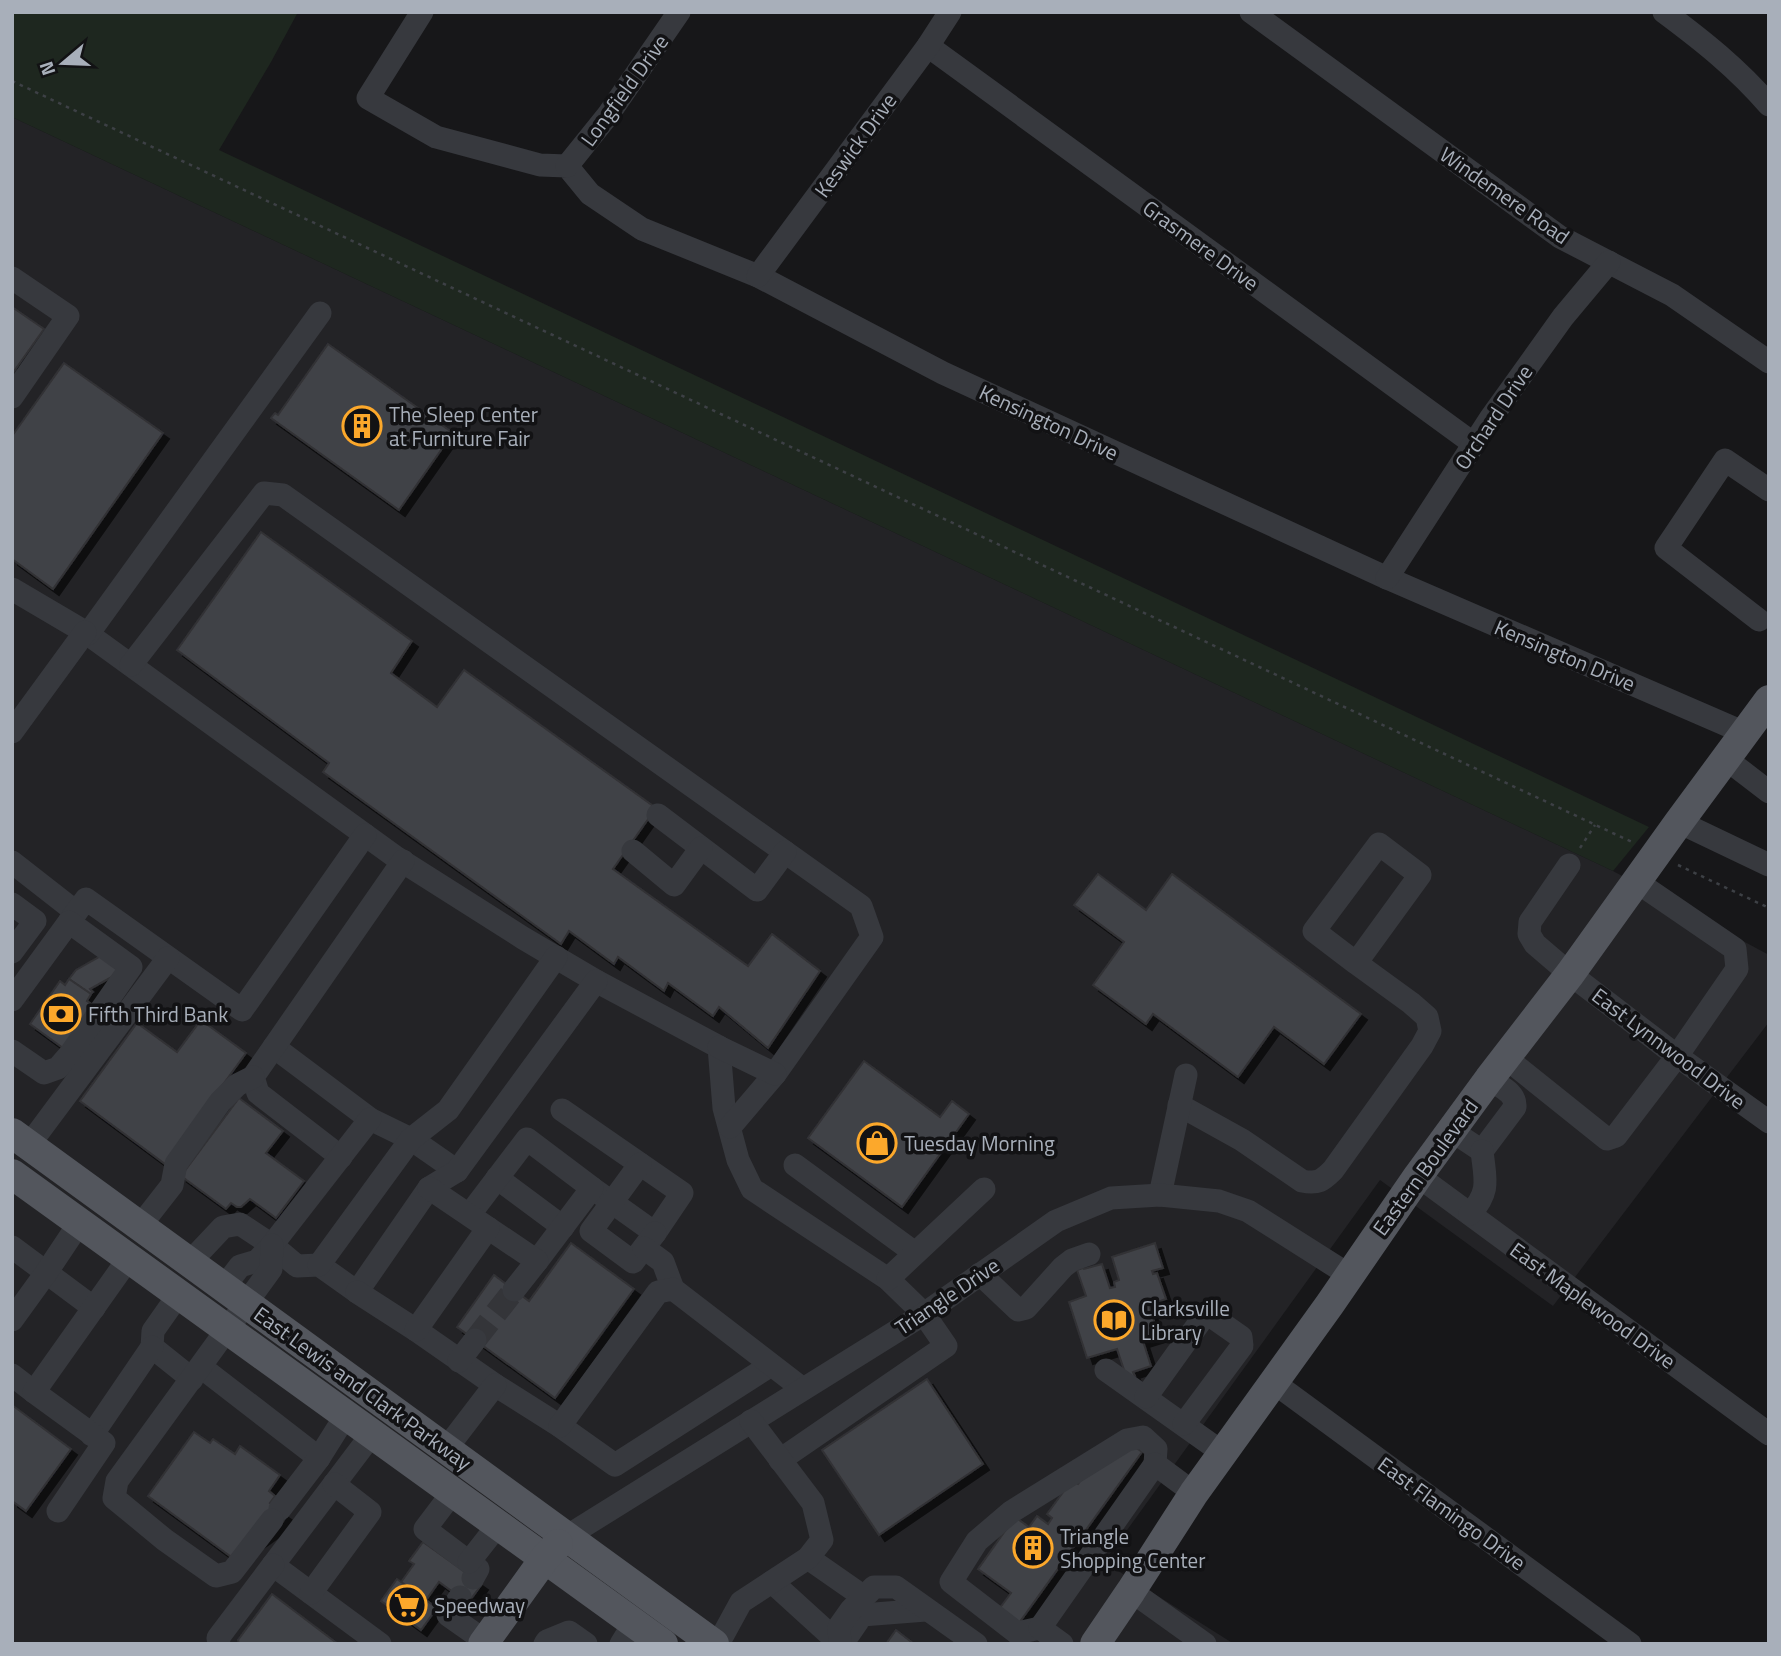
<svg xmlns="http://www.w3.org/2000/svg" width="1781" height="1656" font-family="'Titillium Web',sans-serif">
<defs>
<filter id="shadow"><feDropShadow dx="6" dy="6" stdDeviation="0" flood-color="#0009"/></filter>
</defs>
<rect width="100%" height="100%" fill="#171719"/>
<!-- built -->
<polygon fill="#232326" points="12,117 1613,871 1769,955 1769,1022 1553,1306 1380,1180 1104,1562 1234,1644 12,1644"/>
<!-- green -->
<polygon fill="#1e271f" points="12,12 298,12 271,62 219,150 1649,827 1613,871 12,117"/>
<!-- building -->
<g fill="#414246" stroke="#313135" stroke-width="2" filter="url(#shadow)">
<polygon points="12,307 44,329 12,374"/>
<polygon points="328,344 453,433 399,510 271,418 275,413 278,415"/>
<polygon points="64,363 163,433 53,589 12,559 12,436"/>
<polygon points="261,532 412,641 391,673 437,707 464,670 656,808 613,869 748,966 772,934 820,971 768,1048 719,1007 713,1016 668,983 664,991 618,957 614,964 569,931 561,944 323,772 329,763 177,650"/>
<polygon points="1098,874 1146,910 1172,874 1361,1014 1324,1064 1274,1027 1238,1077 1153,1014 1146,1024 1093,985 1124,942 1074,905"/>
<polygon points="108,952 119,973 90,989 93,992 91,994 69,979 76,970"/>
<polygon points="69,979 91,994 87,1001 93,1005 63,1048 30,1024 60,981 65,985"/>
<polygon points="201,1020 246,1053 165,1164 80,1101 137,1023 177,1052"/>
<polygon points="864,1061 940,1117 952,1101 969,1114 902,1207 808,1138"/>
<polygon points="239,1098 283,1131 266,1153 304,1181 276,1218 250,1199 241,1207 237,1207 231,1203 226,1209 181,1176"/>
<polygon points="571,1243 634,1289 555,1398 457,1327 494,1275 529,1301"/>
<polygon points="1155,1243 1163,1268 1152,1271 1153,1274 1157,1273 1166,1299 1149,1305 1159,1336 1143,1341 1151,1366 1133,1372 1135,1376 1127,1379 1117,1349 1087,1358 1069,1302 1086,1296 1077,1270 1083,1268 1084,1269 1102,1264 1110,1288 1115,1287 1114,1282 1119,1280 1112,1257"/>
<polygon points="927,1379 983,1464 879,1535 822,1450"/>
<polygon points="12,1405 71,1449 26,1511 12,1501"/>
<polygon points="194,1432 210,1443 213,1439 235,1454 240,1446 280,1475 269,1491 275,1496 270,1503 287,1515 280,1526 234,1559 148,1496"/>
<polygon points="1131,1444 1142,1452 1019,1623 999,1609 1011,1593 978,1569 1015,1517 1029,1527 1037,1516 1048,1524 1052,1518 1047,1514 1072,1480 1078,1484 1088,1470"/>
<polygon points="423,1542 482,1584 468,1603 439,1582 424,1603 399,1585 414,1564 409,1561"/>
<polygon points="397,1579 437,1608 421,1630 381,1601"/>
<polygon points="272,1594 338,1644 239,1644 238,1640"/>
<polygon points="896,1630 914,1644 886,1644"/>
</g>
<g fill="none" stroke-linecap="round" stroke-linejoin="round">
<!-- minor-tunnel -->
<polyline stroke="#343539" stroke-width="23" stroke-dasharray="23 11" stroke-linecap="butt" points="475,1340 514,1290"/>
<!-- path -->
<g stroke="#3d4045" stroke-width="2.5" stroke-dasharray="3.5 5" stroke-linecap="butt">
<polyline points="12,81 1634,843"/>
<polyline points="1580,848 1595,825"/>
<polyline points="1678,865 1769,908"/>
</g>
<!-- minor -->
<g stroke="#37393e" stroke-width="23">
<polyline points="422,12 368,98 436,137 540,165 567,166 590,194 642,229 758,276 943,373 1387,578 1745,733"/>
<polyline points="1251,12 1560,237 1672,295 1769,362"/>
<path d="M1664 12C1703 41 1737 68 1769 105"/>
<polyline points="928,46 1474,444"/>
<polyline points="567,166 608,115 679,12"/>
<polyline points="758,276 928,46 950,12"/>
<polyline points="12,278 68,316 12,397"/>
<polyline points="1387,578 1490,419 1563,317 1609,262"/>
<polyline points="12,589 85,632 397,858 523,938 596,981 719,1047 724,1108 738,1160 752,1189 888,1279 924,1314 946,1346 780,1460"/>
<polyline points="1759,620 1666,548 1725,460 1769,490"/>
<polyline points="88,634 320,313"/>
<polyline points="131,665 264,493 283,495 861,906 872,937 775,1074 730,1127"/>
<polyline points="12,732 85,632"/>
<polyline points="1726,759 1769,792"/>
<polyline points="658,815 757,890 785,852"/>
<polyline points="1679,822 1769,865"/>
<polyline points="633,851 674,885 701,848"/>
<polyline points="12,862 76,912"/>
<polyline points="1569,865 1530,922 1529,934 1535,944 1570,974 1677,1056 1769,1122"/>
<polyline points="12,904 35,921 12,952"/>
<polyline points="69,922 86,899 242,1010 365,835"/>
<polyline points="12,1000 69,922 131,967 71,1053 58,1068 44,1073 12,1051"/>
<polyline points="274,1047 370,1119 411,1139 457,1171"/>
<polyline points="719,1047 775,1074"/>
<polyline points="1506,1058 1607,1139 1616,1136 1677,1056 1737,969 1735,949 1637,882"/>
<path d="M1179 1105 1242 1140 1302 1181C1318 1184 1322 1181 1333 1170L1422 1046 1430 1031 1427 1017 1411 1003 1356 963 1420 875 1379 844 1314 931 1356 963"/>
<polyline points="562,1110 682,1193 655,1233 592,1188"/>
<path d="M1452 1131 1482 1151 1515 1107C1516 1092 1500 1087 1489 1079"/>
<polyline points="29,1145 168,958"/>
<polyline points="341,1157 258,1093 253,1077 403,861"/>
<polyline points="640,1164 591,1231 633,1262 655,1233"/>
<polyline points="795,1165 915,1253"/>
<polyline points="1418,1176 1769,1434"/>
<polyline points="497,1178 563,1227"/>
<polyline points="1160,1195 1186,1075"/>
<polyline points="470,1214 527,1139 592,1188 537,1261"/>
<path d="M1470 1214C1491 1191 1485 1179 1482 1151"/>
<polyline points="140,1226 172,1185 176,1164 220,1102 237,1085 253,1077"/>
<polyline points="488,1228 537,1261 514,1290"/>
<polyline points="12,1247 94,1308"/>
<polyline points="644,1248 663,1262 673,1289"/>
<polyline points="190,1262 223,1227 240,1224 272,1245 297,1266 319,1265 357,1292 429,1188 457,1171 596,981"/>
<polyline points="319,1265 411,1139 448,1110 556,957"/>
<polyline points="980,1274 1018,1310 1026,1308 1063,1267 1072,1260 1089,1254"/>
<polyline points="888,1279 984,1189"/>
<polyline points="224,1287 240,1266 257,1261 272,1245 370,1119"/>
<polyline points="357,1292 416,1330 495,1385 560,1426 615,1465 771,1365"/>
<polyline points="179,1294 153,1331 152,1347 192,1379"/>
<polyline points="12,1320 46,1273 80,1222"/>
<polyline points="416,1330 488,1228 429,1188"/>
<polyline points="459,1361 475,1340"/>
<polyline points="201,1367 319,1458"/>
<polyline points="1106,1370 1223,1453"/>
<polyline points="12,1375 34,1392"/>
<polyline points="1273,1382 1630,1644"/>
<polyline points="1146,1397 1202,1319 1206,1316 1211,1316 1241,1337 1242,1346 1184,1424"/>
<polyline points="560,1426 658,1292 673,1289 803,1389"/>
<polyline points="372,1434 273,1565 380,1644"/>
<polyline points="92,1435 152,1347"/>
<polyline points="446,1449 495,1385"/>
<polyline points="453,1492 425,1529 478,1569 473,1578"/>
<polyline points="280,1509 319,1458 346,1415"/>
<polyline points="58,1511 104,1443 34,1392 129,1258"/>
<polyline points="272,1520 232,1572 216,1576 165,1540 114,1498 117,1481 271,1269 272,1245"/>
<polyline points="566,1537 924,1314 1056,1221 1111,1198 1160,1195 1219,1201 1248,1211 1349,1275"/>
<polyline points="808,1558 864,1597"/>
<polyline points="469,1562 498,1525"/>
<polyline points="772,1582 839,1643"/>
<polyline points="1131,1591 1205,1644"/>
<polyline points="311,1593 370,1512 334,1484"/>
<polyline points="460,1597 448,1615 485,1641"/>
<polyline points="1040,1628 1017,1633 951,1582 977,1541 1011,1512 1127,1440 1143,1437 1156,1449 1155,1464"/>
<polyline points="849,1634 862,1615 926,1610"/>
<polyline points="219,1644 218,1638 273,1565"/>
<polyline points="545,1644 547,1641 569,1632 586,1644"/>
<polyline points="621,1644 634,1623"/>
<polyline points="718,1644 741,1602 808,1558 822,1540 813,1503 751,1421"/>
<polyline points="840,1644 839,1627 851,1610 874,1587 896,1587 976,1644"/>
<polyline points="1062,1644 1040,1628 1155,1464 1194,1493"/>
</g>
<!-- major -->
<g stroke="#53565d" stroke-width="30">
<polyline points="12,1133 714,1644"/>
<polyline points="12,1174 663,1644"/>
<polyline points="483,1644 545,1558 558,1544"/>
<polyline points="1095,1644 1131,1591 1194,1493 1330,1304 1418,1176 1489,1079 1570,974 1679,822 1769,700"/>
</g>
</g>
<!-- icons -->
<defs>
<g id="building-ring" transform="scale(2.0125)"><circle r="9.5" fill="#121214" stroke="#fca82b" stroke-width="1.5"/><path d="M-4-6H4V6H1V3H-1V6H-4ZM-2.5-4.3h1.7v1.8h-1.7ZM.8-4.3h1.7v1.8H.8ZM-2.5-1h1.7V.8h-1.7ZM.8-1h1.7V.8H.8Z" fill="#fca82b"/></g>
<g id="bank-ring" transform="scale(2.0125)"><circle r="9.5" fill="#121214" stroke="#fca82b" stroke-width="1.5"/><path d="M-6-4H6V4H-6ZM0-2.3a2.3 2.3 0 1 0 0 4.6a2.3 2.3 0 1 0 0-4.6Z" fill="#fca82b"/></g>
<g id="shop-ring" transform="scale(2.0125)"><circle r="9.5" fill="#121214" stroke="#fca82b" stroke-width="1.5"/><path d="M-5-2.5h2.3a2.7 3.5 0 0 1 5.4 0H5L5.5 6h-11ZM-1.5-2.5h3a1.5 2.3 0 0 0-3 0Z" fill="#fca82b"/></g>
<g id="library-ring" transform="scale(2.0125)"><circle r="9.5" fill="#121214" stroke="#fca82b" stroke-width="1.5"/><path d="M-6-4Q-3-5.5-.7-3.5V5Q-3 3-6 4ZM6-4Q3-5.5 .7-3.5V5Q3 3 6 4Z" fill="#fca82b"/></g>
<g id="supermarket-ring" transform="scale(2.0125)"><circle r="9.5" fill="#121214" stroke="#fca82b" stroke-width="1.5"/><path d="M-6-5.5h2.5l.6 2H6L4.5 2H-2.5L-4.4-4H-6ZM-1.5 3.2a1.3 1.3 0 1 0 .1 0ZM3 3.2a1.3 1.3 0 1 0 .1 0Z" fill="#fca82b"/></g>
</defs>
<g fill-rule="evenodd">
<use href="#building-ring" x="362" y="426"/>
<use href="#bank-ring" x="61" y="1014"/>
<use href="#shop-ring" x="877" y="1143"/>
<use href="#library-ring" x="1114" y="1320"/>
<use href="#building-ring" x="1033" y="1548"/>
<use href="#supermarket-ring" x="407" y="1605"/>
</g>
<g text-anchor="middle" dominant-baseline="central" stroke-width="7" stroke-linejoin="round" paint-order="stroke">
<!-- street labels -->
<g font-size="21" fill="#a8afba" stroke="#121214">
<text transform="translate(624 90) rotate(-54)">Longfield Drive</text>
<text transform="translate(855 145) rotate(-54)">Keswick Drive</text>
<text transform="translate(1505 195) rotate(35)">Windemere Road</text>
<text transform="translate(1201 245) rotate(36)">Grasmere Drive</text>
<text transform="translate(1493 417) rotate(-56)">Orchard Drive</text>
<text transform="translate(1049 422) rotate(25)">Kensington Drive</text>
<text transform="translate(1565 655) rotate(23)">Kensington Drive</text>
<text transform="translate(1669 1048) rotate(37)">East Lynnwood Drive</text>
<text transform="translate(1425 1167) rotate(-54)">Eastern Boulevard</text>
<text transform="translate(947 1296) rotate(-34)">Triangle Drive</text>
<text transform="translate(1593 1305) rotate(36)">East Maplewood Drive</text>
<text transform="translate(363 1388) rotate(36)">East Lewis and Clark Parkway</text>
<text transform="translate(1452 1513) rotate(36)">East Flamingo Drive</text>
</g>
<!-- poi labels -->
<g font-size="21" fill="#a8afba" stroke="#121214" text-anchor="start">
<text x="389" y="414">The Sleep Center<tspan x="389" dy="24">at Furniture Fair</tspan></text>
<text x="88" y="1014">Fifth Third Bank</text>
<text x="904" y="1143">Tuesday Morning</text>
<text x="1141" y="1308">Clarksville<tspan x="1141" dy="24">Library</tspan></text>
<text x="1060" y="1536">Triangle<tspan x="1060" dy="24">Shopping Center</tspan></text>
<text x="434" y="1605">Speedway</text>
</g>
</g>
<!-- border -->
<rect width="1781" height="1656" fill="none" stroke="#a8afba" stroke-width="28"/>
<!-- north arrow -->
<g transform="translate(63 63) rotate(251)" stroke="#121214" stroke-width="5" paint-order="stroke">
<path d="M0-5L12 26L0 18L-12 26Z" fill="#a8afba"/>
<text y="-10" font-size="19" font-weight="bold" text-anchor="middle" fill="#a8afba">N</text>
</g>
</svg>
